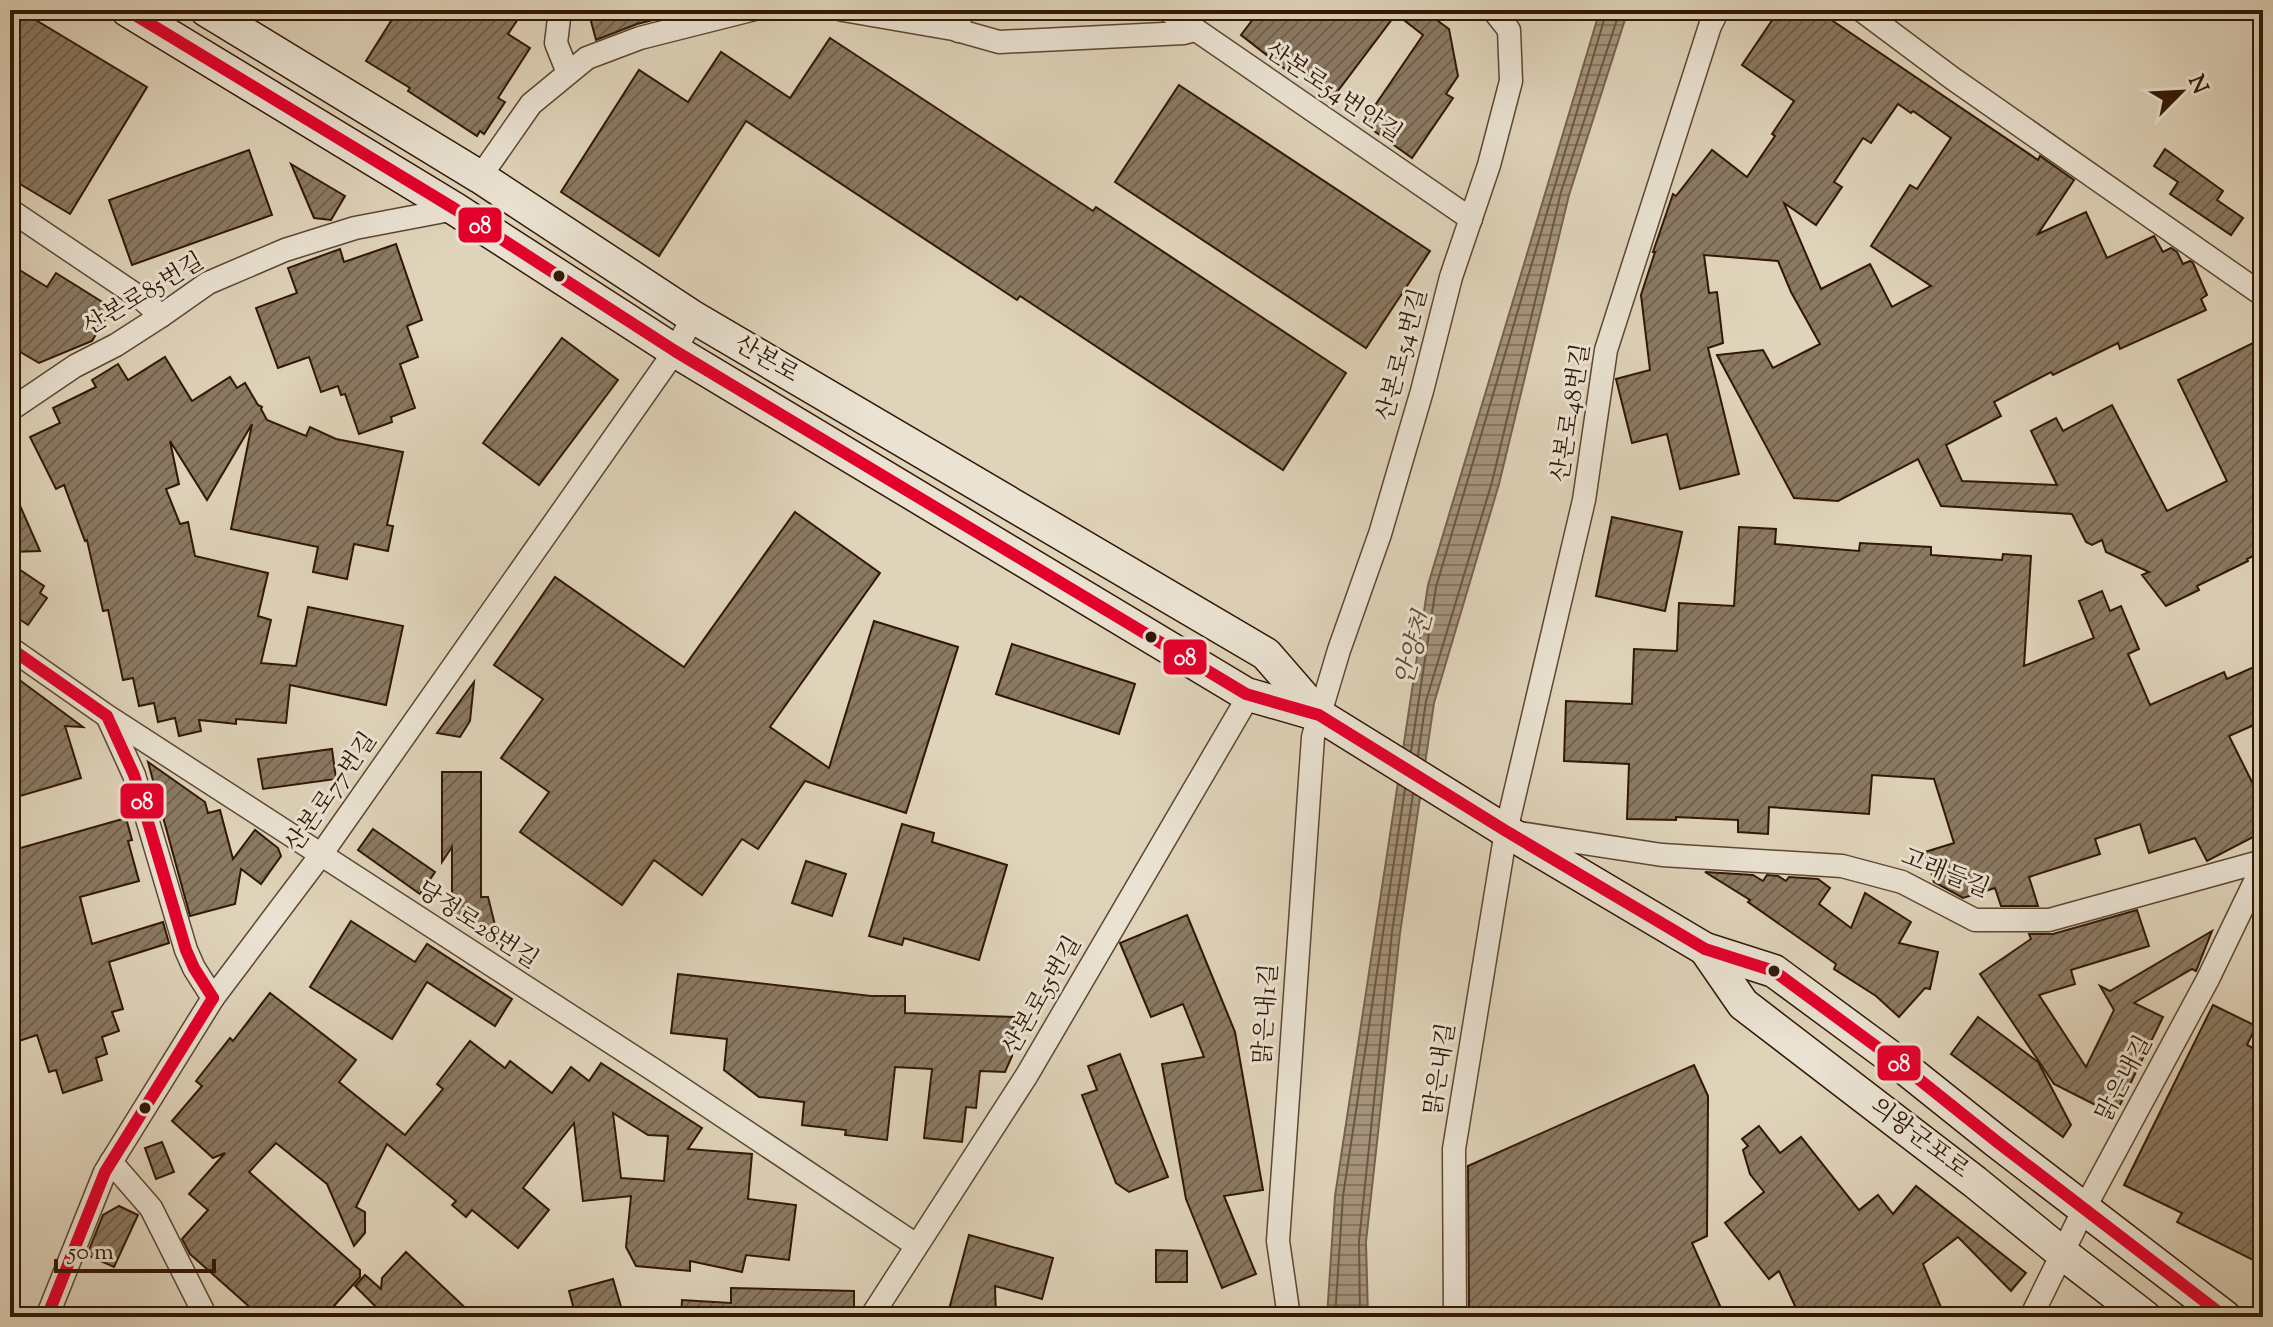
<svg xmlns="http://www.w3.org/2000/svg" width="2273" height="1327" font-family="'Sorts Mill Goudy','Noto Serif KR',serif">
<defs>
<pattern id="water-rules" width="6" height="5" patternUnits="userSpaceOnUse" patternTransform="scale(2)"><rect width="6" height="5" fill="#a4937b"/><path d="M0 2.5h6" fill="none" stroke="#867763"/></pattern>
<pattern id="building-hatch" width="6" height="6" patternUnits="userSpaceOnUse" patternTransform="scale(2)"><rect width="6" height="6" fill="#8b7962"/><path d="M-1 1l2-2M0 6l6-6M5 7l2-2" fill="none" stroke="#72624f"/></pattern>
</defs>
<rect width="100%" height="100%" fill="#dfd3b9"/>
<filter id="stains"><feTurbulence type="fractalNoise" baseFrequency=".0025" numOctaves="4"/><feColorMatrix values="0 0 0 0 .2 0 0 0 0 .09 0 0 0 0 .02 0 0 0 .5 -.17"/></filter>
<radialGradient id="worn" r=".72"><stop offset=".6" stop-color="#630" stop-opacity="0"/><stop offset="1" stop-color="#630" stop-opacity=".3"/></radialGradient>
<!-- water -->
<polygon fill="url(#water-rules)" stroke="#76624b" stroke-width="2" points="1600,10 1628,10 1569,195 1499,484 1434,703 1400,933 1366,1242 1368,1317 1327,1317 1335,1196 1428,585"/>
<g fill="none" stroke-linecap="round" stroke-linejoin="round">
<!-- shore -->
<g stroke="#6a5640" stroke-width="2">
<polyline points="1411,751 1436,587 1607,10"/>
<polyline points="1418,755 1426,701 1492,482 1561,192 1620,10"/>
<polyline points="1335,1317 1343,1196 1405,789"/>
<polyline points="1360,1317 1359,1241 1392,932 1413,794"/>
</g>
</g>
<!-- building -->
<g fill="url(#building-hatch)" stroke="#311804" stroke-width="2" fill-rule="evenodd">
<polygon points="10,10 19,10 147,87 70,214 10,178"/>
<polygon points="398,10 524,10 508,34 530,48 498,98 505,102 484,134 480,131 477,136 408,91 410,88 366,61"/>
<polygon points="588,10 693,10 637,24 596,40"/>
<polygon points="1260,10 1423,10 1449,29 1458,76 1446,94 1453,98 1412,158 1363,123 1423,35 1396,14 1334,96 1292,63 1286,70 1241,35"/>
<path d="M1779 10H1827L1836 16 1833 21 2038 160 2040 156 2074 180 2038 234 2086 212 2107 258 2154 236 2163 252 2171 248 2177 252 2183 264 2190 261 2193 263 2207 295 2201 299 2206 310 2120 349 2118 343 2053 375 2051 372 1994 402 2001 416 1946 445 1962 481 2057 485 2031 431 2056 418 2063 431 2112 405 2167 511 2227 481 2178 380 2263 338V551L2247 559 2248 561 2197 586 2199 590 2166 606 2142 575 2149 572 2106 552 2102 540 2092 545 2086 542 2072 514 1941 506 1918 459 1838 501 1794 498 1717 355 1763 350 1773 368 1820 344 1791 292 1778 261 1704 255 1709 293 1717 292 1723 343 1708 348 1739 474 1680 489 1667 434 1632 443 1616 379 1650 370 1641 295 1655 252H1653L1673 194 1676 196 1712 150 1747 177 1775 136 1772 134 1794 101 1742 65ZM1898 104 1911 113 1913 111 1951 138 1917 189 1910 185 1871 246 1931 286 1892 307 1870 264 1821 289 1784 203 1816 225 1842 187 1834 182 1863 138 1871 143Z"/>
<polygon points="830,38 1093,211 1096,207 1346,373 1283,470 1020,296 1017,300 746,121 659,256 561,192 639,70 688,102 721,52 790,98"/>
<polygon points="1179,85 1430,251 1366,348 1115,182"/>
<polygon points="2165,149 2223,191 2217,200 2243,218 2231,235 2170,194 2178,182 2154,166"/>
<polygon points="249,150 272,215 132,265 109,200"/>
<polygon points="291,164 345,196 331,220 314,218"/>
<polygon points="396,244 422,320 407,326 418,357 400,364 415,408 391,417 392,422 359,434 345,394 341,395 338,386 321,392 309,357 278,368 256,308 297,293 288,268 340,249 344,262"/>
<polygon points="10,264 47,287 56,273 112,308 92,341 39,363 10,346"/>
<polygon points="562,338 618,380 539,485 483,443"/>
<polygon points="165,357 192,401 230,377 237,388 245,383 258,405 262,407 261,409 267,420 306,436 310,427 336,439 403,452 387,525 393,526 388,551 354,544 347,579 313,572 318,547 231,529 252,424 207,500 170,441 179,484 166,489 180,524 188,522 195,556 268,573 258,616 271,620 261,663 296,666 308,607 403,626 386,705 290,685 286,723 236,719 236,724 199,720 201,731 179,736 175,718 158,722 154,703 139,706 133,678 123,680 108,610 103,611 87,540 85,541 64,485 56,489 30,437 60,423 53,408 96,387 92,380 118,364 128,380"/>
<polygon points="10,483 40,551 10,552"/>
<polygon points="795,512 880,573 770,727 829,768 874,621 958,647 906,813 805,781 758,849 742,839 702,895 654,860 622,905 520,832 549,792 501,758 543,699 494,665 555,577 684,667"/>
<polygon points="1612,517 1682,532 1665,611 1596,596"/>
<polygon points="1739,527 1776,529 1775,544 1859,551 1860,543 1931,547 1931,555 2002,560 2003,554 2031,556 2024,666 2094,638 2079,601 2102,591 2110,611 2121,606 2139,649 2128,654 2150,705 2224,672 2227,679 2263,663 2263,721 2229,736 2263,804 2263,832 2207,861 2195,838 2149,853 2140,824 2095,839 2100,854 2029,877 2038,906 2001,906 1995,888 1963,898 1934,882 1925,852 1954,843 1934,779 1872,775 1869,814 1769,807 1768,834 1738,832 1738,820 1676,817 1676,820 1627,819 1629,764 1564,761 1566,701 1632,704 1634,649 1677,651 1679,603 1734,606"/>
<polygon points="10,563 44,586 40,593 47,598 28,625 10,613"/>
<polygon points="1012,644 1135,684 1119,734 996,694"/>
<polygon points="10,673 83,727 65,726 81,778 10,799 10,734 15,732 10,717"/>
<polygon points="474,682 470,721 460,737 437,733"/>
<polygon points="332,749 336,779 263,789 258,759"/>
<polygon points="148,762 205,802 208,813 220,810 233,859 255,830 278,848 281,856 261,884 241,869 235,904 190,916"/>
<polygon points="442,772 481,772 481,897 488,897 500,945 452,914 452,847 442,862"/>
<polygon points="126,818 132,840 128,841 139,881 80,897 92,944 163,922 169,943 109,962 123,1009 112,1012 119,1031 102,1037 107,1054 96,1058 102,1080 63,1093 56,1070 49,1072 37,1035 16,1042 10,1020 10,878 17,877 10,851"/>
<polygon points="902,824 934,833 932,842 1007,865 979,960 904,938 902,945 869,936"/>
<polygon points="373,829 435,872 420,894 358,850"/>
<polygon points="806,861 846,874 832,916 792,903"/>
<polygon points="1705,872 1753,875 1763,881 1767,875 1778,876 1786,881 1789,877 1818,879 1830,888 1819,904 1851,928 1865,893 1911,922 1899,943 1938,952 1930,989 1925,988 1899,1017 1876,996 1834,969 1836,964 1748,902 1750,900"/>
<polygon points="2137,910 2149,946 2071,970 2075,984 2039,995 2086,1067 2114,1010 2100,986 2110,991 2212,931 2196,971 2192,969 2134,1003 2163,1017 2115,1115 2054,1084 1980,974 2031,939 2029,934 2053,934"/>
<polygon points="1187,915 1235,1032 1263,1190 1224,1196 1256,1274 1222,1288 1186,1199 1162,1064 1204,1057 1183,1004 1151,1017 1120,943"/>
<polygon points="351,921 415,962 427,944 512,999 495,1026 427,982 392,1039 310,987"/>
<polygon points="678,974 871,996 905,996 905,1013 1014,1017 1012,1056 1005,1072 980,1071 976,1108 966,1107 962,1142 924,1138 932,1069 895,1067 887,1140 845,1135 846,1130 802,1125 804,1102 759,1097 724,1070 727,1039 671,1033"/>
<path d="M270 993 356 1060 339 1082 405 1135 443 1089 437 1084 470 1041 505 1068 510 1061 552 1093 571 1067 589 1081 601 1063 702 1128 688 1149 752 1154 748 1199 796 1205 789 1260 746 1255 742 1272 690 1261V1271L636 1266 626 1247 631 1196 583 1201 574 1123 523 1188 549 1210 518 1248 472 1210 466 1217 452 1205 456 1201 387 1144 356 1207 365 1212V1233L354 1246 327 1184 276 1143 249 1172 360 1270V1277L324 1317H261L190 1254 182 1239 208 1210 189 1194 225 1153 213 1158 172 1121 202 1086 196 1081 230 1038 233 1041ZM613 1113 648 1135 668 1136 664 1181 621 1178Z"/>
<polygon points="2213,1005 2256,1026 2247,1045 2263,1053 2263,1265 2177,1222 2182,1213 2124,1185"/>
<polygon points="1978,1017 2038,1062 2071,1125 2063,1137 1951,1054"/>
<polygon points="1120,1054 1168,1177 1129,1192 1116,1183 1082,1095 1097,1090 1088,1066"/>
<polygon points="1694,1065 1708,1096 1707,1236 1692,1243 1725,1317 1469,1317 1468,1166"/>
<polygon points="1759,1126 1780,1153 1801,1137 1859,1210 1878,1195 1893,1214 1916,1186 2026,1273 2011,1291 1958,1237 1923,1264 1945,1317 1800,1317 1779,1271 1769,1279 1725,1223 1764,1192 1750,1174 1743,1150 1748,1146 1742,1139"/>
<polygon points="162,1142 174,1172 156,1179 145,1148"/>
<polygon points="119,1206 138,1215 114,1267 87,1255 103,1215"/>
<polygon points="969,1235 1053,1258 1042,1299 995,1286 996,1317 947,1317"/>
<polygon points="1156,1250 1187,1251 1187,1282 1156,1282"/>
<polygon points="406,1252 475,1317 386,1317 355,1286 365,1275 381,1289 382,1278"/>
<polygon points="613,1279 624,1317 576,1317 569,1291"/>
<polygon points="731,1288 854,1291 854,1317 681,1317 682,1300 731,1303"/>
</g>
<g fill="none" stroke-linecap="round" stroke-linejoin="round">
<!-- street casing -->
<g stroke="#5c4731" stroke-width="25">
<g id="street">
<polyline points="560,10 556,43 568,73"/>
<polyline points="843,10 953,29 999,42 1184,33 1195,30"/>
<polyline points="1167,10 1471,219"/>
<polyline points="1861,10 1952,78 2260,293 2263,291"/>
<polyline points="959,31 960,10"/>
<polyline points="480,177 531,104 587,58 640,38 751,10"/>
<polyline points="10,210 142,299 161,316"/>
<polyline points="10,410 75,366 116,345 161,316 208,283 285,250 355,228 455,209"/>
<polyline points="10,648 107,716 657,1072 916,1245"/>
<polyline points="109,720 134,775 186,950 194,968 213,998"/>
<polyline points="1519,833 1662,855 1842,866 1902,882 1975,920 2049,920 2263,861"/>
<polyline points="111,1162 151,1208 206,1317"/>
<polyline points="47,1317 105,1172 213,998 320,856 675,351 693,317"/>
<polyline points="871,1317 1027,1075 1244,704 1246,694"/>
<polyline points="1289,1317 1278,1241 1313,737 1339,650 1380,534 1422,391 1451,277 1489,165 1511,81 1509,30 1493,10"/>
<polyline points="1455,1317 1454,1149 1506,831 1584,500 1606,350 1710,26 1718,10"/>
<polyline points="2031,1317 2084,1209 2208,979 2263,865"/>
</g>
</g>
<!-- secondary casing -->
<g stroke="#311804" stroke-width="35">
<g id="secondary">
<polyline points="127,10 455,209 675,351 1246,694 1319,715 1506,831 1705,949 1774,971 1896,1061 1996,1141 2225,1317"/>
<polyline points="206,10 480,177 693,317 1266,654 1319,715"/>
<polyline points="1705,949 1743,1004 1975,1182 2062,1253 2145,1317"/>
</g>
</g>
<!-- street -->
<use href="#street" stroke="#eae2d2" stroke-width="22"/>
<!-- secondary -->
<use href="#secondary" stroke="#eae2d2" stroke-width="32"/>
<!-- bus-1 casing -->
<g stroke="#eae2d2" stroke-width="18">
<g id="bus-1">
<polyline points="127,10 455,209 675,351 1246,694 1319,715 1506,831 1705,949 1774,971 1896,1061 1996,1141 2225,1317"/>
<polyline points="10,648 107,716 134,775 186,950 194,968 213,998"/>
<polyline points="47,1317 105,1172 213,998"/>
</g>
</g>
<!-- bus-1 -->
<use href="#bus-1" stroke="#e4002b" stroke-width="12"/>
</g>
<!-- markers -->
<g fill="#311804" stroke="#eae2d2" stroke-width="3">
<circle cx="559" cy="276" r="7"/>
<circle cx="1151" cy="637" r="7"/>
<circle cx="1774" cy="971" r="7"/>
<circle cx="145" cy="1108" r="7"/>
</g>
<g text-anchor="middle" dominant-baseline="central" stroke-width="6" stroke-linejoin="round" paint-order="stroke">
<!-- street labels -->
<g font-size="24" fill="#311804" stroke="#eae2d2">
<text transform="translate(1333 93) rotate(34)">산본로54번안길</text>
<text transform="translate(144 295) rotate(-31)">산본로85번길</text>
<text transform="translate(1403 355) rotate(-75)">산본로54번길</text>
<text transform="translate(766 360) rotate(30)">산본로</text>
<text transform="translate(1572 413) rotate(-81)">산본로48번길</text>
<text transform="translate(332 793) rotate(-55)">산본로77번길</text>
<text transform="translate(1945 874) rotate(22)">고래들길</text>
<text transform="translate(477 926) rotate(33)">당정로28번길</text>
<text transform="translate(1043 996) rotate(-60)">산본로55번길</text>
<text transform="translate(1267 1014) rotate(-86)">맑은내1길</text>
<text transform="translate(1441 1069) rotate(-81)">맑은내길</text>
<text transform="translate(2125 1079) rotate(-62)">맑은내길</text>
<text transform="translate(1919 1139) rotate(37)">의왕군포로</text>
</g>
<!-- water labels -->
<g font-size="26" font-style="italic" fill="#5f4934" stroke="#eae2d2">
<text transform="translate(1415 649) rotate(-74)">안양천</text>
</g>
</g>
<g stroke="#eae2d2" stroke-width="3">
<rect x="457" y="206" width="46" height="38" rx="8" fill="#e4002b"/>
<rect x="1162" y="638" width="46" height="38" rx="8" fill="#e4002b"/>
<rect x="119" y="782" width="46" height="38" rx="8" fill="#e4002b"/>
<rect x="1876" y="1044" width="46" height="38" rx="8" fill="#e4002b"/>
</g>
<g font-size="22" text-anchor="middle" font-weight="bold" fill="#fff">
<text x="480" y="233">08</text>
<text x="1185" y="665">08</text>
<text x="142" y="809">08</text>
<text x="1899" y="1071">08</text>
</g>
<!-- margin -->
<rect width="2273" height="1327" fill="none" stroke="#dfd3b9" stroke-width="40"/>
<rect x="12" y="12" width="2249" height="1303" fill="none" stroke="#311804" stroke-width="4"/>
<rect x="20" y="20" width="2233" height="1287" fill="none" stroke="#311804" stroke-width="2"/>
<!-- north arrow -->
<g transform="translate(2181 92) rotate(66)" stroke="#eae2d2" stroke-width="6" paint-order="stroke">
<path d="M0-6L14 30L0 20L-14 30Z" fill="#311804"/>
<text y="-12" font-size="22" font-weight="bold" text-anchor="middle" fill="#311804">N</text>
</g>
<!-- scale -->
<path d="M56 1259v12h158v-12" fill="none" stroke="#311804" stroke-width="4"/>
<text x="68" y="1259" font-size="24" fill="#311804" stroke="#eae2d2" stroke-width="6" paint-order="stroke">50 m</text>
<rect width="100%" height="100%" filter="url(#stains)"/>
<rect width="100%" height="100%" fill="url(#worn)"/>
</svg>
